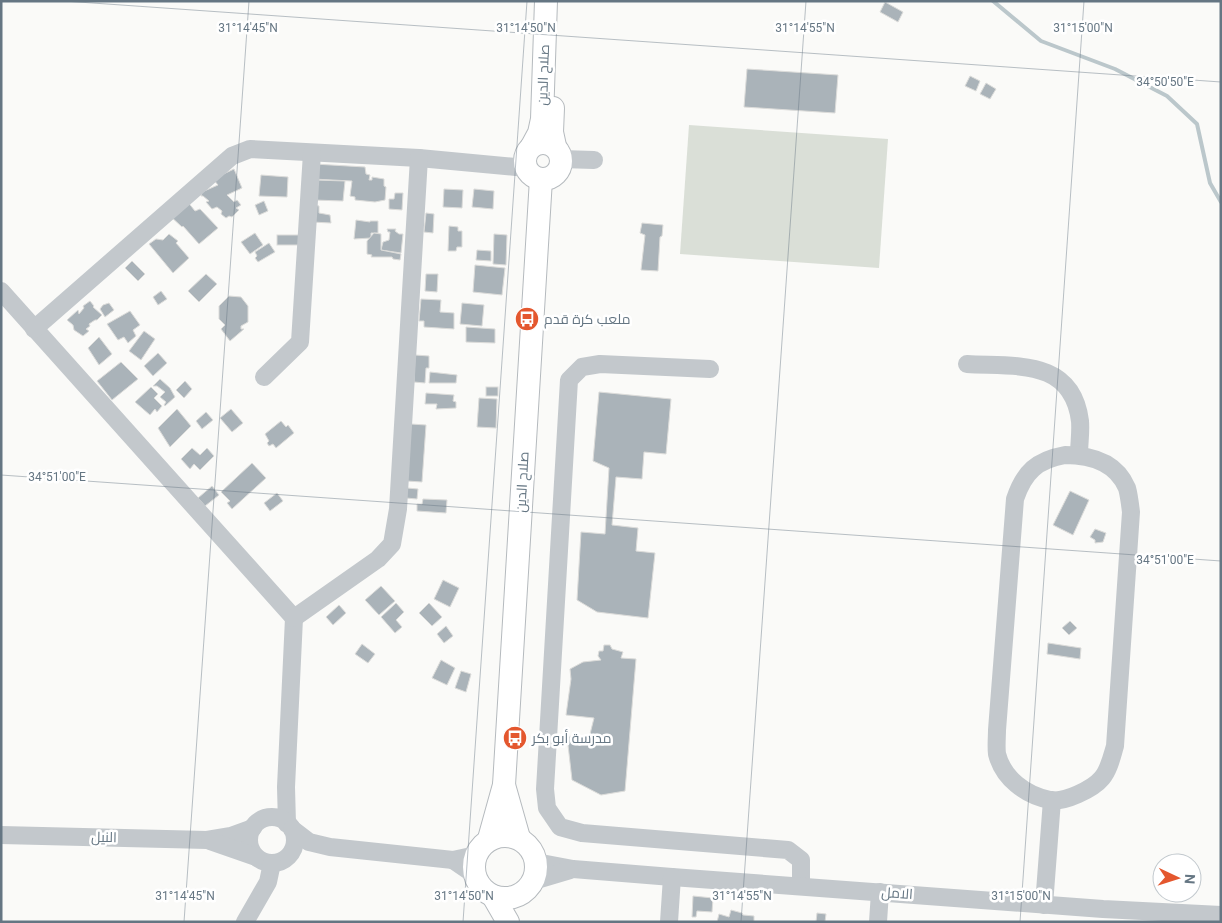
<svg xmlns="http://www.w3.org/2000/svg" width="1222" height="923" font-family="Roboto,Cairo,sans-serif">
<rect width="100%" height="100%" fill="#fafaf8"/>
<!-- green -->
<polygon fill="#dadfd7" points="689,125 888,139 879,268 680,254"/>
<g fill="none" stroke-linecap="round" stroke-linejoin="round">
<!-- stream -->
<polyline stroke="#bbc7cb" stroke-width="4" points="993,1 1041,41 1115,69 1167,96 1197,124 1210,183 1221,202"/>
</g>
<!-- building -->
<g fill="#aab3b9" stroke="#dcdcda">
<polygon points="885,2 903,12 898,22 880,12"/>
<polygon points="747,69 838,75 835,113 744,107"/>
<polygon points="970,76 980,81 976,91 965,86"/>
<polygon points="986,83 996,89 990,99 980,94"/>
<polygon points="314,164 365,167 366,174 370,175 369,180 372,180 372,177 384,179 384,186 386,187 385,200 375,202 355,200 355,197 350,196 352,181 313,179"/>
<polygon points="234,169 242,188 227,195 234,202 237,200 241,205 236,208 239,210 232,217 229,216 226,218 221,214 222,211 217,207 212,209 206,202 209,201 203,196 201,196 202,192 218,185 213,179"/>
<polygon points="261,175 288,177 287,197 259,196"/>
<polygon points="315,180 345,181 343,201 314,200"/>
<polygon points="444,189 463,190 462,208 443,207"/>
<polygon points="474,189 494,191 493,209 472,207"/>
<polygon points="395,193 403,193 402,210 389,209 389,199 394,199"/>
<polygon points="187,201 195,211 200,209 218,228 199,244 183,226 182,227 168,214"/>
<polygon points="264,201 268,211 259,215 255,205"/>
<polygon points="313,205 319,206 319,213 330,215 331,223 312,222"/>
<polygon points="426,213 434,214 433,233 424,232"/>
<polygon points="356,220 370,222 370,221 378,221 378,233 371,233 371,238 354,239"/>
<polygon points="642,223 663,225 662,236 660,237 658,271 641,270 645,235 640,233"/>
<polygon points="449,226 458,227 458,231 462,231 462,247 457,247 456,251 448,251"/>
<polygon points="387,229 396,229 395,231 399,234 403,234 401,253 381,250 383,242 389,240 390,232 388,232"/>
<polygon points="255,233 263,245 250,254 241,242"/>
<polygon points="374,233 381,234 381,250 401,254 400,260 393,259 392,257 371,257 372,255 367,254 367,241"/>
<polygon points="169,234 178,241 176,243 189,258 173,273 149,244 156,239 163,240"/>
<polygon points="494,234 507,235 506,265 493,264"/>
<rect x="277" y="235" width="22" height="10"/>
<polygon points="269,243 275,252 258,262 255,258 257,256 255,252"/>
<polygon points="477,250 491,251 491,261 476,260"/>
<polygon points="132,261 145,274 138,281 125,268"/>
<polygon points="475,265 505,268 502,295 473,292"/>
<polygon points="206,274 217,284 199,302 188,291"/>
<polygon points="426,274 438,274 437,292 425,291"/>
<polygon points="161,291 167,299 158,305 153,297"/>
<polygon points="229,296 241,297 248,306 248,322 241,326 241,329 244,329 230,341 221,329 225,325 219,319 219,306"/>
<polygon points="421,299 441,300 440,312 454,313 454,329 424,327 424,321 419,321"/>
<polygon points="90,301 94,306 93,307 102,315 97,320 95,320 89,324 90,326 86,329 89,331 83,336 74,330 73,325 67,320 78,310 79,314 84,308 83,306"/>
<polygon points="109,303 114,310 105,317 100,309 103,305"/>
<polygon points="462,303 484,305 482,326 460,324"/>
<polygon points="130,311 140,325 133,330 136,336 128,343 124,337 118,340 107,324"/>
<polygon points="466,327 495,329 495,343 466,342"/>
<polygon points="144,331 155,339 141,360 129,351"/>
<polygon points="99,337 112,354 99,365 88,348"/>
<polygon points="158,353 167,363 153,376 144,366"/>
<polygon points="415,355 429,356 429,368 426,368 425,383 414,382"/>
<polygon points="121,362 138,379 112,400 97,381"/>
<polygon points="430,372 457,375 456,383 429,383"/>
<polygon points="160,379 170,388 175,397 165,406 164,405 166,402 160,397 165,392 157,386 153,386"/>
<polygon points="185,381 192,389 184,398 176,390"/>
<polygon points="151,387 158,394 154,398 162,406 157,412 155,409 150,415 135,402"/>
<rect x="486" y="387" width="12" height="9"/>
<polygon points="599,392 671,399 666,454 644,452 642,479 616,477 612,525 638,528 636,551 655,553 648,618 597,612 577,600 581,532 605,534 609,468 593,461"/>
<polygon points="426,393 454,395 453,401 456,402 456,408 436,409 437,404 425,404"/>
<polygon points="479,398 497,399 496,428 477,427"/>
<polygon points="177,409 191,426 170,447 158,428"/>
<polygon points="231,409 243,423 232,432 220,418"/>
<polygon points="206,412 213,420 202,429 196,421"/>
<polygon points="281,421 286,427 288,425 294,433 276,448 273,444 269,446 267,443 269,441 265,434"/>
<polygon points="411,424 426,425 422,482 407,481"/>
<polygon points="192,448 200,455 207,448 214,456 200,470 194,464 190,469 181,459"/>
<polygon points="252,463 266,478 232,509 227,503 230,501 221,492"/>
<polygon points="212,486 219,495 205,506 198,498"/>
<polygon points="407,488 418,489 417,499 406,498"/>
<polygon points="1070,491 1089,500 1073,535 1053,525"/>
<polygon points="277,493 283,501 270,511 264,503"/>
<polygon points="423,499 447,500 446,513 417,511 417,504 422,504"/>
<polygon points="1095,529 1106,533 1103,542 1095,543 1095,540 1090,537"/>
<polygon points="443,580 459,588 450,607 434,599"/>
<polygon points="381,586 395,601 379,615 365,600"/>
<polygon points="396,603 404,612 396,620 402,627 395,633 381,617"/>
<polygon points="429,603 442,617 432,626 419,613"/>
<polygon points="339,605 346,613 333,625 326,617"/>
<polygon points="1070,621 1077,628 1069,635 1062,628"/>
<polygon points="446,626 453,636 444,643 437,634"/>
<polygon points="1048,643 1081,648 1080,659 1047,654"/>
<polygon points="362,644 375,654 368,663 355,654"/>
<polygon points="604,645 610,645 612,649 623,652 621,658 636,659 625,791 601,795 572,780 567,736 589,738 594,718 566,715 571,679 570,669 583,662 601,660 598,656 599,651 603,651"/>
<polygon points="441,660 455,668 447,685 432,678"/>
<polygon points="461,671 471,674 466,692 455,688"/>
<polygon points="693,896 713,898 712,912 697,911 696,917 692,917"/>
<polygon points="731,910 742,913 743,915 754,916 754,922 717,922 719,914 729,917"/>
<polygon points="817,913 826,914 825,922 816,922"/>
</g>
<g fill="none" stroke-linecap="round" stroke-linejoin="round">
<!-- major casing -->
<g stroke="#b5babe" stroke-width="24">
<g id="major">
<polyline points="553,108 552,132 555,146"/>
<circle cx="543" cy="161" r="18"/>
<polyline points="532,146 539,133 542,119 546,1"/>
<polyline points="504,785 519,838"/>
<circle cx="505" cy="867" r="31"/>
<polyline points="489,839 504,785 541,179"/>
<polyline points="493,896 508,922"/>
</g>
</g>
<!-- minor -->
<g stroke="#c3c8cc" stroke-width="18">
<polyline points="561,159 594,160"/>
<polyline points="1,291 294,618 286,787 287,824"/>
<polyline points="34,329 232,156 250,149 419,158 526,168"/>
<path d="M967 364C1015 367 1072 358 1080 421 1081 432 1079 444 1079 455"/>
<polyline points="710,369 600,364 582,367 569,380 545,789 547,808 560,827 582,833 788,850 801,860 801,886"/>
<polyline points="264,377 300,342 312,153"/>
<path d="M1065 455C1091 455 1116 462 1127 488 1129 495 1130 504 1131 512L1115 746C1112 756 1109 770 1102 778 1093 789 1064 803 1050 800 1025 795 1003 778 997 754 996 747 997 737 997 730L1015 499C1024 472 1037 460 1065 455Z"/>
<polyline points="294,618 378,559 392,544 398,509 419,158"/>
<circle cx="272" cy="840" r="23"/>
<polyline points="292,829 309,842 330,847 453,860 476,855"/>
<polyline points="1,835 207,840 231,836 253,828"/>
<polyline points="210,841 256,857"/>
<polyline points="453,860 475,875"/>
<polyline points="536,862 573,869 672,877 1103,909 1221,915"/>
<polyline points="533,881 570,870"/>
<polyline points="1044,905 1052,800"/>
<polyline points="245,922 268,882 272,863"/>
<polyline points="669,922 672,877"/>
<polyline points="878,922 880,892"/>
</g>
<!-- major -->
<use href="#major" stroke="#fff" stroke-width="22"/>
</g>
<!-- ticks -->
<path fill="none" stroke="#657683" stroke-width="1" stroke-opacity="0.45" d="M64 1 1221 82M1 475 1221 561M184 922 249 1M463 922 527 1M741 922 806 1M1020 922 1084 1"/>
<!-- icons -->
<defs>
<g id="bus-disc" transform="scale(1.25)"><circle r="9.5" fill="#e4572e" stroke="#fff"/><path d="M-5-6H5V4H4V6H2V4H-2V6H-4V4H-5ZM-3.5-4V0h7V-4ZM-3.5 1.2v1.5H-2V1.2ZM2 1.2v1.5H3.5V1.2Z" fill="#fff"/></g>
</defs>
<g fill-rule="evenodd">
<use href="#bus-disc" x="527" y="319"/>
<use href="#bus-disc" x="515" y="738"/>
</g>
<g text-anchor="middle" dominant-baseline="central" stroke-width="5" stroke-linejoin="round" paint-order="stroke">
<!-- street labels -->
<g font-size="14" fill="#657683" stroke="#fff">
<text transform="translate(543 75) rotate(-88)">صلاح الدين</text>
<text transform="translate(522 482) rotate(-87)">صلاح الدين</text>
<text transform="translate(104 837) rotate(1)">النيل</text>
<text transform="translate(897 893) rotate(4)">الامل</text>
</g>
<!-- poi labels -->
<g font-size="14" fill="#657683" stroke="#fff" text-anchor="start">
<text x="544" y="319">ملعب كرة قدم</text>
<text x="532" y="738">مدرسة أبو بكر</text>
</g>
</g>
<g font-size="12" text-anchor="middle" fill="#657683" stroke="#fff" stroke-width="5" stroke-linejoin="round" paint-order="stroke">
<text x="248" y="32">31°14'45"N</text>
<text x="526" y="32">31°14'50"N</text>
<text x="805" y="32">31°14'55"N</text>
<text x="1083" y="32">31°15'00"N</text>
<text x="1165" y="86">34°50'50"E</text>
<text x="57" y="481">34°51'00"E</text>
<text x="1165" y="564">34°51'00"E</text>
<text x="185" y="900">31°14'45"N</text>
<text x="464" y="900">31°14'50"N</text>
<text x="742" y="900">31°14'55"N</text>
<text x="1021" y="900">31°15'00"N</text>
</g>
<!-- border -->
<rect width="1222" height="923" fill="none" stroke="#657683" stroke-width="5"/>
<!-- north arrow -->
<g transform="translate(1177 878) rotate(94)"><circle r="24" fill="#ffffff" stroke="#c1c8cd"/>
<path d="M0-4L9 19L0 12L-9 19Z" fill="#e4572e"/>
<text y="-8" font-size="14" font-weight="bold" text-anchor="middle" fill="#657683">N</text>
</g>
</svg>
